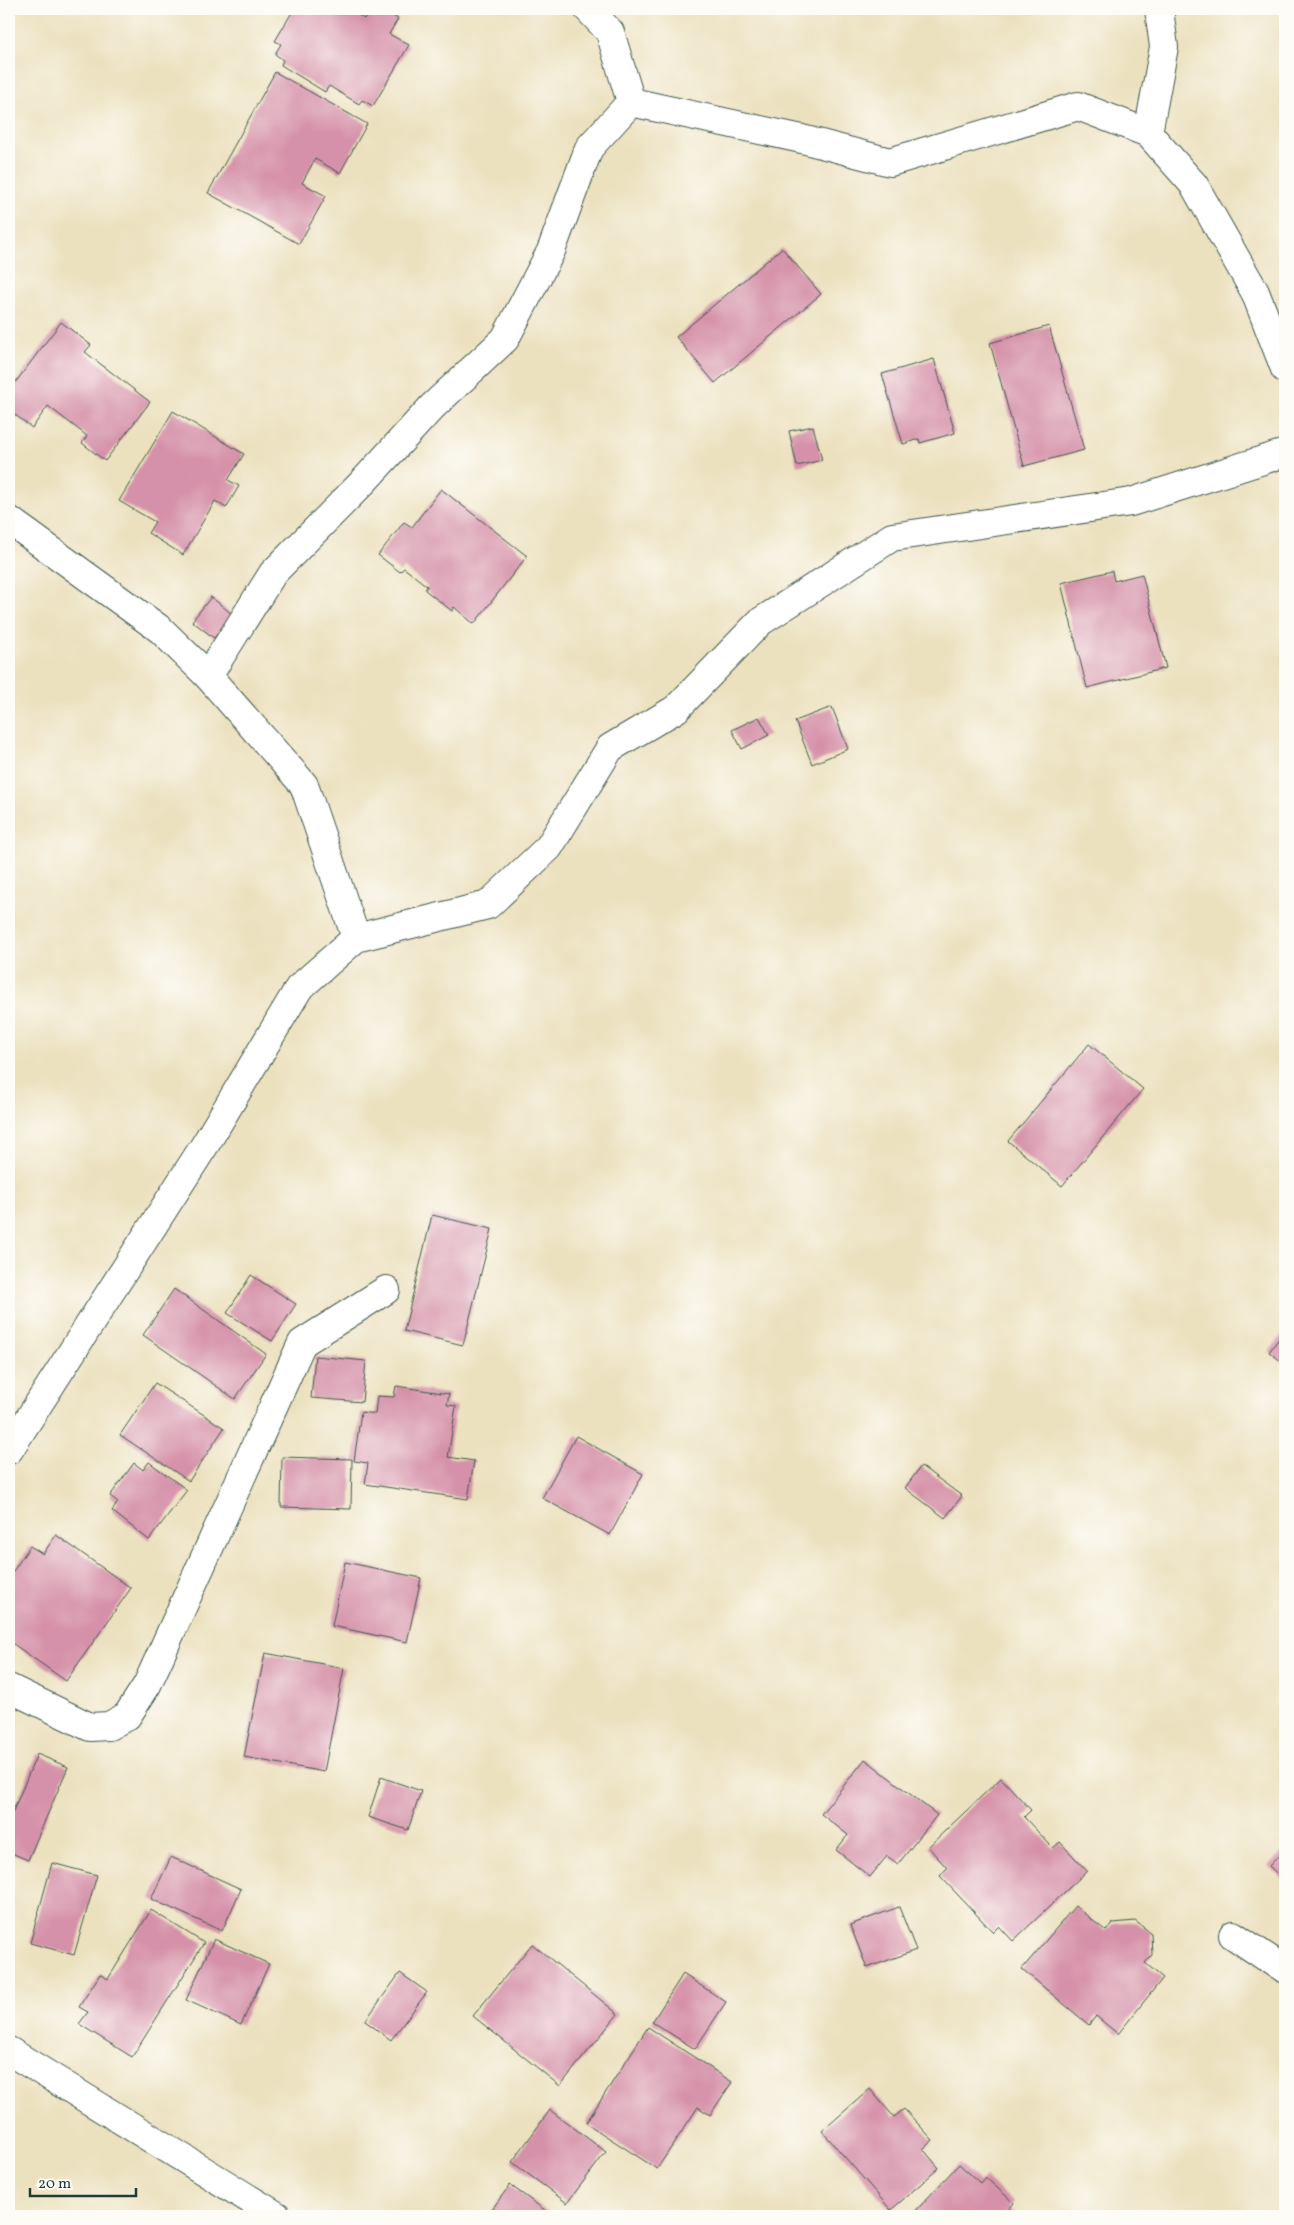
<svg xmlns="http://www.w3.org/2000/svg" width="1294" height="2225" font-family="Vollkorn,serif">
<rect width="100%" height="100%" fill="#fdfcf7"/>
<filter id="ink" filterUnits="userSpaceOnUse"><feTurbulence type="fractalNoise" baseFrequency=".02" numOctaves="2"/><feDisplacementMap in="SourceGraphic" scale="10" xChannelSelector="R" yChannelSelector="G"/><feConvolveMatrix kernelMatrix="1 2 1 2 8 2 1 2 1" color-interpolation-filters="sRGB"/></filter>
<filter id="wash" filterUnits="userSpaceOnUse"><feTurbulence type="fractalNoise" baseFrequency=".0096" numOctaves="4" result="noise"/><feDisplacementMap in="SourceGraphic" scale="20" xChannelSelector="R" yChannelSelector="G"/><feGaussianBlur stdDeviation="1.12" result="paint"/><feColorMatrix in="noise" values="0 0 0 0 0 0 0 0 0 0 0 0 0 0 0 0 0 1.4 0 .05"/><feComposite in="paint" operator="in"/></filter>
<g filter="url(#wash)">
<rect width="100%" height="100%" fill="#ece1bf"/>
<g id="blocks">
<!-- building -->
<g fill="#d591a9">
<polygon points="294,9 349,9 364,19 370,9 381,9 398,19 389,34 409,45 373,106 362,100 359,104 329,86 325,92 281,65 283,60 275,54 281,44 275,41"/>
<polygon points="275,72 367,124 340,173 315,159 302,183 326,196 299,244 208,193"/>
<polygon points="782,248 821,294 715,383 676,337"/>
<polygon points="61,322 91,345 85,352 150,402 105,461 82,443 87,436 48,406 32,428 9,410 9,391"/>
<polygon points="1049,326 1084,450 1024,466 990,343"/>
<polygon points="934,359 955,433 920,443 919,439 903,444 882,374"/>
<polygon points="173,411 244,454 228,480 239,486 226,508 215,501 183,555 148,533 155,522 119,501"/>
<polygon points="813,426 822,460 797,466 789,431"/>
<polygon points="441,489 527,556 474,624 454,607 452,611 425,590 427,586 404,568 400,572 378,555 404,522 412,527"/>
<polygon points="1112,571 1114,581 1142,574 1166,668 1087,688 1061,583"/>
<polygon points="211,597 232,614 214,638 192,621"/>
<polygon points="832,707 848,749 812,764 795,721"/>
<polygon points="759,717 769,735 742,749 732,730"/>
<polygon points="1089,1044 1143,1089 1062,1186 1008,1141"/>
<polygon points="432,1215 492,1229 463,1345 404,1331"/>
<polygon points="251,1275 296,1304 272,1341 227,1313"/>
<polygon points="174,1289 266,1354 235,1399 143,1335"/>
<polygon points="1285,1330 1285,1364 1269,1352"/>
<polygon points="315,1356 366,1361 362,1402 311,1398"/>
<polygon points="155,1383 224,1428 189,1481 120,1435"/>
<polygon points="396,1386 449,1394 447,1405 456,1406 448,1457 474,1461 468,1499 365,1484 368,1463 354,1461 361,1412 375,1414 377,1396 394,1397"/>
<polygon points="576,1436 643,1474 610,1535 542,1498"/>
<polygon points="282,1457 352,1459 351,1509 281,1507"/>
<polygon points="149,1462 187,1490 149,1540 112,1511 118,1502 110,1496 134,1463 143,1470"/>
<polygon points="921,1466 962,1496 945,1518 905,1488"/>
<polygon points="56,1535 131,1588 66,1681 9,1641 9,1577 30,1546 43,1554"/>
<polygon points="345,1562 421,1578 407,1642 332,1626"/>
<polygon points="265,1653 344,1668 324,1772 244,1757"/>
<polygon points="37,1754 68,1767 28,1860 9,1852 9,1815 11,1816"/>
<polygon points="865,1759 937,1815 898,1864 887,1856 870,1877 836,1850 848,1835 821,1814"/>
<polygon points="381,1777 421,1791 408,1830 368,1817"/>
<polygon points="1001,1778 1031,1810 1024,1817 1053,1848 1060,1842 1087,1871 1013,1941 999,1926 993,1932 940,1876 947,1868 928,1847"/>
<polygon points="1285,1849 1285,1881 1269,1866"/>
<polygon points="171,1857 241,1889 222,1931 151,1899"/>
<polygon points="52,1863 97,1875 74,1955 30,1943"/>
<polygon points="1075,1906 1106,1931 1113,1923 1135,1921 1151,1933 1152,1955 1145,1963 1163,1978 1118,2034 1096,2016 1089,2025 1022,1969"/>
<polygon points="899,1907 916,1950 867,1968 850,1925"/>
<polygon points="151,1910 204,1943 132,2057 79,2024 88,2012 79,2007 100,1974 108,1979"/>
<polygon points="214,1939 269,1964 241,2025 186,2000"/>
<polygon points="532,1944 618,2014 560,2086 473,2016"/>
<polygon points="400,1973 427,1992 391,2040 365,2021"/>
<polygon points="683,1974 726,2002 695,2049 652,2022"/>
<polygon points="648,2027 732,2082 710,2115 698,2107 657,2169 586,2123"/>
<polygon points="870,2089 894,2117 904,2109 933,2140 923,2149 939,2168 891,2210 822,2131"/>
<polygon points="550,2110 606,2152 567,2203 512,2162"/>
<polygon points="959,2164 980,2183 985,2177 1014,2203 1009,2209 1017,2216 911,2216"/>
<polygon points="510,2185 553,2216 487,2216"/>
</g>
</g>
</g>
<g filter="url(#ink)">
<use href="#blocks" fill-opacity="0" stroke="#3e5649" stroke-width="1"/>
<g fill="none" stroke-linecap="round" stroke-linejoin="round">
<!-- street casing -->
<g stroke="#3e5649" stroke-width="30">
<g id="street">
<polyline points="631,102 802,139 890,162 1078,106 1148,133 1194,185 1255,292 1285,369"/>
<polyline points="1148,133 1164,47 1159,9"/>
<polyline points="9,520 161,630 208,676 304,785 356,938"/>
<polyline points="208,676 273,573 363,482 432,407 505,339 551,251 589,148 631,102 610,32 588,9"/>
<polyline points="9,1450 208,1140 299,988 356,938 488,905 549,847 610,748 676,709 760,622 892,537 1131,502 1285,453"/>
<polyline points="9,1688 90,1727 109,1726 127,1716 147,1685 302,1343 386,1290"/>
<polyline points="1233,1935 1285,1970"/>
<polyline points="9,2051 277,2216"/>
</g>
</g>
<!-- street -->
<use href="#street" stroke="#fff" stroke-width="28"/>
</g>
</g>
<!-- margin -->
<rect width="1294" height="2225" fill="none" stroke="#fdfcf7" stroke-width="30"/>
<!-- scale -->
<path d="M30 2188v8h106v-8" fill="none" stroke="#1f3d34" stroke-width="2.5"/>
<text x="38" y="2188" font-size="15" fill="#1f3d34" stroke="#fdfcf7" stroke-width="4" paint-order="stroke">20 m</text>
</svg>
